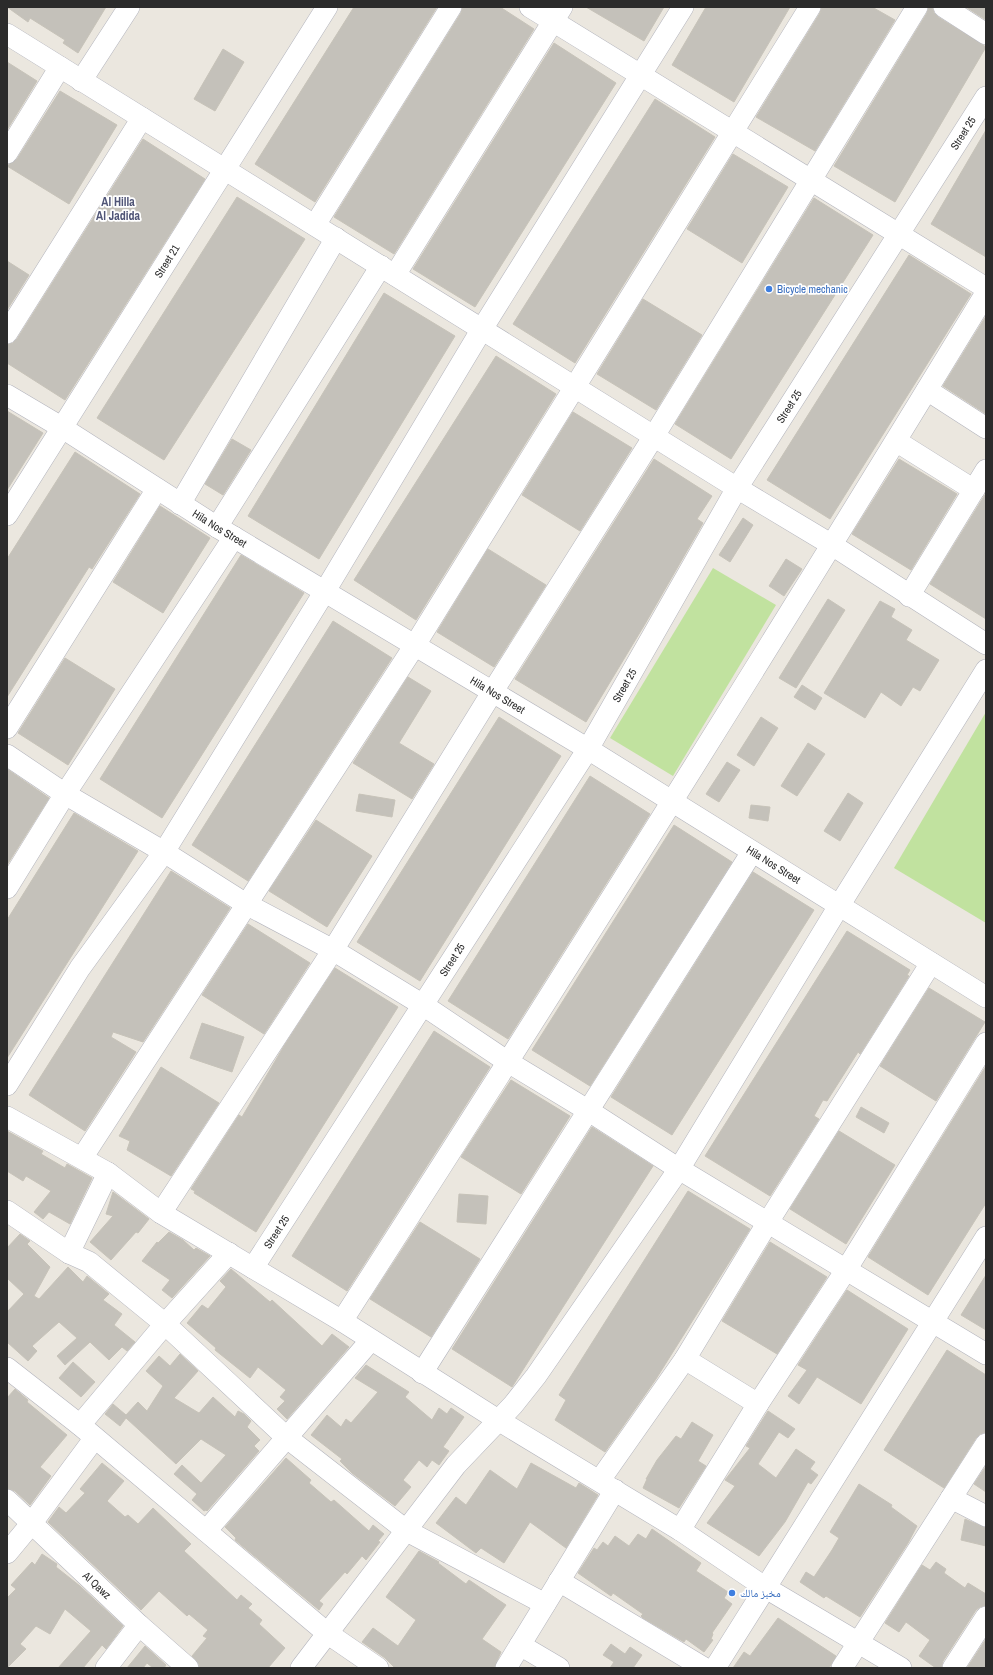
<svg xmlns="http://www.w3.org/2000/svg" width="993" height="1675" font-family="'Archivo Narrow','Noto Naskh Arabic',sans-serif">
<rect width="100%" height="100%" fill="#ebe7df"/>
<!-- pitch -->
<g fill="#c1e29f">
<polygon points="713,568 776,605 673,776 610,738"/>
<polygon points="986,712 986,923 894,868"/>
</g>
<!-- building -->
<g fill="#c4c1ba" stroke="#c7c3b9">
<polygon points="7,7 106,7 78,53 63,43 65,40 30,18 28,22"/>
<polygon points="354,7 437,7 315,202 255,164"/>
<polygon points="463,7 500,7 534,29 394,254 334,217 461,13"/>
<polygon points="586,7 664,7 644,41"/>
<polygon points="706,7 790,7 734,102 672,65"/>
<polygon points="822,7 872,7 895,20 815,151 756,117 820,13"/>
<polygon points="929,7 932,7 934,13 938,17 986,47 895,202 834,166 927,13"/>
<polygon points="966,7 986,7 986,20"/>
<polygon points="554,43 616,83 475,307 413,269"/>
<polygon points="223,49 244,62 215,111 194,99"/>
<polygon points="7,62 37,81 7,130"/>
<polygon points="60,91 117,125 69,204 7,166 17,159"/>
<polygon points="655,99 715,137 575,363 513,324"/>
<polygon points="986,130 986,257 931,224"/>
<polygon points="143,139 205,179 65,400 7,363 7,345 13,343 17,339"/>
<polygon points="733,154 788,187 742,263 687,229"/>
<polygon points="237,197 305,239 164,460 97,418"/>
<polygon points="814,198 873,235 731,459 675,424"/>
<polygon points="909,255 971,294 830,519 767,480"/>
<polygon points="7,261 29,275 7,310"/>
<polygon points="384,293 455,336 319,559 248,516"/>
<polygon points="643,299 702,335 656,410 597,374"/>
<polygon points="986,316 986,414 943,386"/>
<polygon points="496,356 556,394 416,620 354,580"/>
<polygon points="7,411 43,433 7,490"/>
<polygon points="573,412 632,448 580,531 522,495"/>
<polygon points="232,439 251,450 223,495 205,484"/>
<polygon points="75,452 140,494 92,569 89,567 7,697 7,559"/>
<polygon points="654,459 712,496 697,519 703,523 645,624 586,722 515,679"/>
<polygon points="899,459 957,494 911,570 852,534"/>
<polygon points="986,493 986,619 930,584"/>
<polygon points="160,506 210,538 163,613 113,582"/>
<polygon points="743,518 753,525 730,562 719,555"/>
<polygon points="488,549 546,585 494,667 437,632"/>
<polygon points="241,555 304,593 162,818 100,779"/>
<polygon points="786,559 802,569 784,596 769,586"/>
<polygon points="828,599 845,610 796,688 779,678"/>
<polygon points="880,601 895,609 891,617 912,630 906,640 939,660 920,691 913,687 901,706 881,692 865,718 824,693"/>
<polygon points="333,621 392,658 248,881 192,845"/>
<polygon points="65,658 115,689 68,765 18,733"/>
<polygon points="408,677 431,691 399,743 434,764 412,799 353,763"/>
<polygon points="802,685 822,698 815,710 794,697"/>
<polygon points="499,717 561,756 420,981 357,942"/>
<polygon points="761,717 778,728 754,766 737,755"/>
<polygon points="808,743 825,754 797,796 781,786"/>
<polygon points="727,762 740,770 719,802 706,794"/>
<polygon points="7,769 49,798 7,865"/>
<polygon points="590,776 650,814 508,1039 448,1001"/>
<polygon points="848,793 863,803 840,841 824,831"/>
<polygon points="359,794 395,800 392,817 356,811"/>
<polygon points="751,805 770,807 768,821 749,818"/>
<polygon points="74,813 138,851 7,1058 7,920"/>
<polygon points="316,820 372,856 327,927 269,891"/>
<polygon points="674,825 732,862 590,1086 532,1050"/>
<polygon points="171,871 230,908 143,1042 113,1032 111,1037 136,1052 85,1131 29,1095"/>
<polygon points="753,872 814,910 672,1135 611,1097"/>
<polygon points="248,924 310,963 264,1034 202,995"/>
<polygon points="847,931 910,970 907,975 909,976 860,1054 858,1052 827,1101 823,1100 814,1116 819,1119 770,1196 705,1156"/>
<polygon points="335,968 398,1007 256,1232 194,1193 195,1191 191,1189 239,1115 242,1117 284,1046"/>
<polygon points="929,988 985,1022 936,1101 880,1066"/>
<polygon points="202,1023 244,1037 232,1072 190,1058"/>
<polygon points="434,1031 490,1067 347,1291 292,1256"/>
<polygon points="986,1066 986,1203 928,1295 868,1257"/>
<polygon points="161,1067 219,1103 171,1176 127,1150 130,1141 119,1136"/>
<polygon points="511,1080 570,1116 521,1194 461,1157"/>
<polygon points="861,1107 889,1123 884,1133 856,1117"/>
<polygon points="592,1127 653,1166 512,1387 452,1349"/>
<polygon points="7,1131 43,1151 41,1154 65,1168 67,1164 92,1178 70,1224 49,1212 43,1219 34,1212 51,1191 26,1176 23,1181 7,1171"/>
<polygon points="839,1131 895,1165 846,1244 790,1209"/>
<polygon points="688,1191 750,1229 656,1379 605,1452 555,1420 566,1400 559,1395"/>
<polygon points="113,1192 149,1219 138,1233 136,1232 111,1260 90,1242 113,1216 106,1214"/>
<polygon points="459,1194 488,1196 486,1224 457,1222"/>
<polygon points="420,1222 480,1259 431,1337 370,1299"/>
<polygon points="169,1232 183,1240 194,1250 196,1248 210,1256 172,1298 162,1290 170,1280 142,1261 157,1242 158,1243"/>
<polygon points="20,1234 30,1241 27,1244 50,1267 34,1296 39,1299 68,1267 83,1282 87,1276 109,1294 103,1300 122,1314 114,1325 135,1342 127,1351 122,1347 109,1360 90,1342 65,1365 57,1356 77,1338 59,1322 32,1346 37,1351 28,1361 7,1342 7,1312 24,1294 7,1278 7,1248"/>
<polygon points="770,1242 827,1277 777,1354 722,1321"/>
<polygon points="231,1269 270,1302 272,1300 322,1346 332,1334 349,1347 287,1419 277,1409 285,1401 280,1397 286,1390 258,1367 250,1378 215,1350 216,1348 187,1323 202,1305 208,1309 226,1287 220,1281"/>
<polygon points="986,1275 986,1330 961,1315"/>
<polygon points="847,1290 908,1329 861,1404 817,1377 799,1404 788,1396 807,1370 798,1365"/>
<polygon points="947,1350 986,1375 986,1432 980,1434 976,1438 944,1488 884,1450"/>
<polygon points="180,1354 198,1371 174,1398 199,1413 213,1397 235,1417 238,1411 244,1414 251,1421 247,1427 260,1440 254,1446 259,1451 207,1511 206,1510 204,1511 192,1500 197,1494 174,1474 182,1465 201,1483 226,1455 201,1439 176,1464 126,1418 120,1426 105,1414 113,1404 126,1415 138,1402 147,1411 163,1386 146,1371 159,1356 170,1366"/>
<polygon points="73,1362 95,1382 81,1397 59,1378"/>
<polygon points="366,1365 409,1392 405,1397 432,1420 439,1408 447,1414 451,1408 464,1417 443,1447 449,1451 439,1465 432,1460 427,1467 419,1460 403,1480 411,1487 395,1506 352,1473 340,1461 342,1459 311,1435 327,1415 341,1427 346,1419 351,1423 378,1392 355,1378"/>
<polygon points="15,1389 28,1400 27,1402 67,1435 40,1467 51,1476 30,1505 15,1491 7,1488 7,1398"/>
<polygon points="768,1411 795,1429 788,1438 779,1432 758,1464 776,1478 796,1449 815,1462 810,1469 818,1475 811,1484 808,1482 785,1522 759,1556 707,1523 735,1486 725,1480 750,1448 746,1446"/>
<polygon points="692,1422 713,1435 698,1461 706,1466 679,1508 643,1488 647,1479 646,1479 657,1460 676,1436 681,1439"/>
<polygon points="286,1458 311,1480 309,1483 331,1502 334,1500 369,1531 373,1525 384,1534 378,1541 380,1542 366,1560 362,1556 347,1574 345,1572 319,1601 323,1604 319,1610 235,1540 236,1538 225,1527"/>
<polygon points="102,1463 124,1481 107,1501 125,1517 128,1515 138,1524 153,1508 191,1544 184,1551 237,1600 241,1595 252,1604 248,1608 262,1620 259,1624 285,1648 268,1668 200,1668 199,1664 192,1656 207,1638 203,1636 208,1630 189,1614 187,1616 159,1591 141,1610 48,1522 59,1507 66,1513 85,1493 80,1489"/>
<polygon points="531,1463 576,1488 579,1483 598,1495 566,1548 530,1522 504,1563 481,1548 476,1553 436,1523 456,1497 466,1505 490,1470 517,1489"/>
<polygon points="986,1466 986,1492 974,1484"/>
<polygon points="859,1484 892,1505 891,1507 917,1526 908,1543 860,1617 826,1596 824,1598 800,1582 806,1572 814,1577 832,1550 839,1538 830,1532"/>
<polygon points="965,1519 986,1528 986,1546 961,1540"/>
<polygon points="652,1529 701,1563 696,1571 728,1592 724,1598 732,1604 712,1633 713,1634 711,1639 713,1640 704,1652 686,1639 684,1642 643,1618 641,1616 643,1614 613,1593 611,1596 578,1573 594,1548 597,1550 603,1542 608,1546 615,1536 629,1546 638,1534 646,1539"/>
<polygon points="419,1551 439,1562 438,1563 466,1584 469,1580 506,1605 482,1639 501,1652 494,1668 395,1668 385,1658 362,1642 373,1628 398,1646 416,1620 386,1597"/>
<polygon points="42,1554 57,1564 56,1567 80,1586 123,1626 106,1649 102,1645 83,1668 58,1668 91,1631 65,1609 50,1634 36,1626 20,1644 26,1649 7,1668 7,1598 16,1589 11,1585 32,1562 35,1565"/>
<polygon points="936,1562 946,1569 944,1573 965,1588 968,1583 986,1594 986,1605 980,1607 976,1610 943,1661 941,1668 936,1668 919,1656 930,1640 906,1622 899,1632 885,1623 922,1565 930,1570"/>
<polygon points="778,1618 836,1656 829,1668 733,1668 744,1652 750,1656"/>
<polygon points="986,1639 986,1668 967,1668"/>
<polygon points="611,1644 625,1654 630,1647 642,1655 633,1668 610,1668 614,1662 603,1655"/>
<polygon points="145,1646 166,1665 164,1668 153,1668 147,1663 143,1668 127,1668"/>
</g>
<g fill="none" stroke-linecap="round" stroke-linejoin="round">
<!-- minor casing -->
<g stroke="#b3b4bd" stroke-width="22">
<g id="minor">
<polyline points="530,7 986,288"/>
<polyline points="944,7 986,34"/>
<polyline points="7,34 737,488 832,545 986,644"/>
<polyline points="81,81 129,7"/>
<polyline points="7,153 60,67"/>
<polyline points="315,225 451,7"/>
<polyline points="395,275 562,7"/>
<polyline points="7,333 142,118"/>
<polyline points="927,390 986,428"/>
<path id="s1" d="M7 395 61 427 217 527 588 749 986 997"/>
<polyline points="896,441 974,490"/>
<polyline points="180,504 336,238"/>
<path id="s2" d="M7 515 327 7"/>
<polyline points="217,527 381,266"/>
<polyline points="909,596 986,470"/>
<polyline points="7,728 157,489"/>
<polyline points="7,755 65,794 164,852 246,904 333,950 423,1005 508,1062 589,1111 679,1169 986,1354"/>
<polyline points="7,888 65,794 234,537"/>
<polyline points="7,1085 80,968 164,852 325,591 482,329 683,7"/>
<polyline points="7,1117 108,1173 161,1213 342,1321 498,1420 680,1530 766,1588 901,1668"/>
<polyline points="82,1158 415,645 810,7"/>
<polyline points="7,1211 69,1253 89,1262 165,1324 286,1437 407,1531 545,1604"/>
<polyline points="161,1213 333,950 493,691 654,436 917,7"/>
<polyline points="69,1253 108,1173"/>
<path id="s3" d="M253 1268 588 749 737 488 986 97"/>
<path d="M342 1321C561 981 776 638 986 293"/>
<polyline points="685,1359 758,1404"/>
<polyline points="7,1368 80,1425 327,1633 378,1668"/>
<polyline points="422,1373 752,852"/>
<polyline points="80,1425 165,1324 229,1253"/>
<polyline points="600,1480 685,1359 768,1222 931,963"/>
<polyline points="951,1498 986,1516"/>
<path id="s4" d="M7 1500 139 1625 188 1668"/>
<polyline points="680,1530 758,1404 846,1270 986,1043"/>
<polyline points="206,1531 371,1340"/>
<polyline points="7,1553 31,1524 94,1439"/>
<polyline points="559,1581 704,1668"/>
<polyline points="520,1645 559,1668"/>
<polyline points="106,1668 139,1625"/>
<polyline points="301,1668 456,1465 513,1405 536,1376 679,1169 839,906 986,670"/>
<polyline points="506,1668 615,1490"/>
<polyline points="715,1668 986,1237"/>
<polyline points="842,1668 986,1444"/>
<polyline points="953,1668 986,1617"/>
</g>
</g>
<!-- minor -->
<use href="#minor" stroke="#fff" stroke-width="21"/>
</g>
<!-- markers -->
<g fill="#3f7fe0" stroke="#fff" stroke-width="1.5">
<circle cx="769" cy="289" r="4"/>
<circle cx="732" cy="1593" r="4"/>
</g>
<g text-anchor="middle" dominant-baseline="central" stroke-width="3.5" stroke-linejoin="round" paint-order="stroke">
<!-- street labels -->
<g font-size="11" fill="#2b2b2b" stroke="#fff">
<text stroke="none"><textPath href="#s3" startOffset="1339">Street 25</textPath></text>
<text stroke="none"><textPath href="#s2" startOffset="300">Street 21</textPath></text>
<text stroke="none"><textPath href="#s3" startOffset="1015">Street 25</textPath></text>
<text stroke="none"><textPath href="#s1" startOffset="251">Hila Nos Street</textPath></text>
<text stroke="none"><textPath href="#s3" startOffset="691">Street 25</textPath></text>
<text stroke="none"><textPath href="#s1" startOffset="575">Hila Nos Street</textPath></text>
<text stroke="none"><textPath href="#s1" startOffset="899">Hila Nos Street</textPath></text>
<text stroke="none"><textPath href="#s3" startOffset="367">Street 25</textPath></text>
<text stroke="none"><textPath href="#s3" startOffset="43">Street 25</textPath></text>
<text stroke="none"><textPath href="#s4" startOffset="124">Al Qawz</textPath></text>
</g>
<!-- shop labels -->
<g font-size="11" fill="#366cbe" stroke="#fff" text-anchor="start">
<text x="777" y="289">Bicycle mechanic</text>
<text x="740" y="1593">مخبز مالك</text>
</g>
<!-- neighbourhood labels -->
<g font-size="12" font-weight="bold" fill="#505577" stroke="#fff">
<text x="118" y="202">Al Hilla<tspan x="118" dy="14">Al Jadida</tspan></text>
</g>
</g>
<!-- border -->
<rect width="993" height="1675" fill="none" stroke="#2b2b2b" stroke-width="16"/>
</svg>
